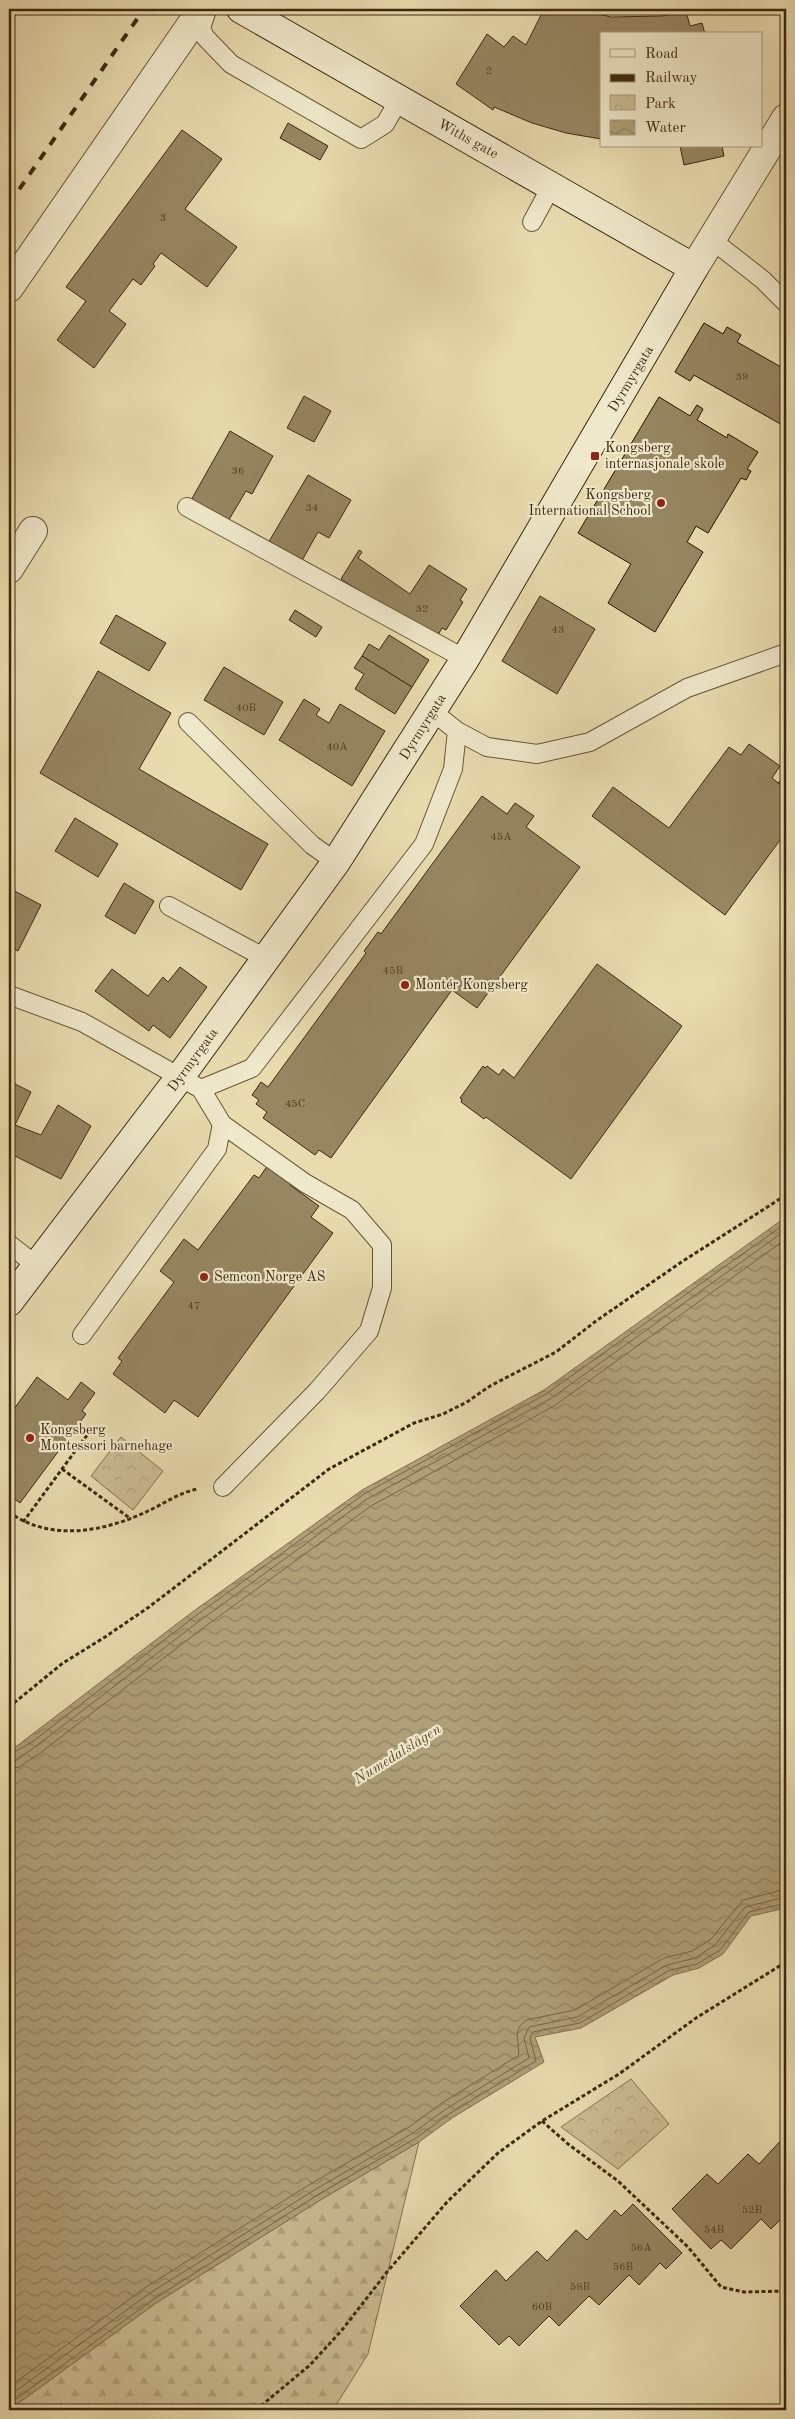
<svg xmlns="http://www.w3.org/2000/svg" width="795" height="2419" font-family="'Old Standard TT',serif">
<defs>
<pattern id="forest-firs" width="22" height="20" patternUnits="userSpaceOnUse" patternTransform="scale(1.25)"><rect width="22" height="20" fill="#cbbd94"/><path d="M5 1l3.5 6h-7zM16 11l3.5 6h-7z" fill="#afa27e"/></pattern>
<pattern id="park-crowns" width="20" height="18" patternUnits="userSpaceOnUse" patternTransform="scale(1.25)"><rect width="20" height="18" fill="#cbbd94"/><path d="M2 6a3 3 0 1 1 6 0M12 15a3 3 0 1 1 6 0" fill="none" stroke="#afa27e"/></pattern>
<pattern id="water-waves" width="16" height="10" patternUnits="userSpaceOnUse" patternTransform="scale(1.25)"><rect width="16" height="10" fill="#ae9f78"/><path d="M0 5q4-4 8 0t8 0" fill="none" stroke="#8f8261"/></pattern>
</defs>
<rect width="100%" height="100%" fill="#e8dcaf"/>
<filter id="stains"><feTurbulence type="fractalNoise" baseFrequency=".004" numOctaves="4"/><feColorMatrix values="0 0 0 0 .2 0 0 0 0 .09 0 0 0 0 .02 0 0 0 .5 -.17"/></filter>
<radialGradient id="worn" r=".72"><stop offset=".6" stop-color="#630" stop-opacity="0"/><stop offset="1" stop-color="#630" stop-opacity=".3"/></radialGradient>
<!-- forest -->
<polygon fill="url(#forest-firs)" stroke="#847251" points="419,2142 368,2354 333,2410 9,2410 156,2303 322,2199"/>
<!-- park -->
<g fill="url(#park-crowns)" stroke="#847251">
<polygon points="121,1437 163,1471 133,1510 91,1476"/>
<polygon points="631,2079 669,2124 618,2169 561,2127"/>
</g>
<!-- water -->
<polygon fill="url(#water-waves)" stroke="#816f4e" points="786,1217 786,1908 751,1916 723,1954 699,1968 673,1975 581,2028 535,2037 544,2062 452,2118 419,2142 322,2199 156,2303 9,2410 9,1752 191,1613 362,1490 544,1390"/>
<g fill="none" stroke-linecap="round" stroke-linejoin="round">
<!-- shore -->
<g stroke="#766443" stroke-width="1">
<polyline points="9,1755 32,1742 194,1617 364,1494 546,1394 786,1223"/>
<polyline points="9,1762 17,1760 35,1747 198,1622 367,1499 550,1399 786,1230"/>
<polyline points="9,1769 19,1767 40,1753 203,1628 371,1506 554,1406 786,1239"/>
<polyline points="9,2387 146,2287 312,2183 409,2127 442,2103 519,2055 517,2034 519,2027 526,2020 575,2010 664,1958 692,1951 710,1940 743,1900 786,1889"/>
<polyline points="9,2396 150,2293 316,2189 413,2133 446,2109 529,2058 524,2038 529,2027 577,2017 667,1965 695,1958 715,1945 745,1907 786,1897"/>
<polyline points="9,2404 154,2299 319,2194 416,2138 449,2114 536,2061 530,2038 533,2032 580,2023 670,1970 697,1964 720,1950 749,1912 786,1903"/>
</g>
</g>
<!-- building -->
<g fill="#968662" stroke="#3d280e">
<polygon points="544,9 577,9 611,17 662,16 686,11 690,26 702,23 705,34 601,34 601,139 566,133 532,123 494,107 493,110 456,84 487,34 504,47 513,36 526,45"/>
<polygon points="288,123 328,146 320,160 280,138"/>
<polygon points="182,130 222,159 185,209 237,247 207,287 161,253 153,264 155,266 141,285 133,279 109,311 126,324 94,368 57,340 86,301 66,287"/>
<polygon points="680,146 722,146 724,156 684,165"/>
<polygon points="704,323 723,334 727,327 741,335 737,342 786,370 786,427 694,375 690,381 675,372"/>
<polygon points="704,323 723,334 727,327 741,335 737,342 786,370 786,427 694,375 690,381 675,372"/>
<polygon points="304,396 331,411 314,442 287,428"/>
<polygon points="659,397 690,416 697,405 703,409 697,420 727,438 728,434 758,452 747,469 751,471 746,480 741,478 708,533 696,526 687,542 703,552 655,632 608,603 631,564 578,533"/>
<polygon points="659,397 690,416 697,405 703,409 697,420 727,438 728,434 758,452 747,469 751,471 746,480 741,478 708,533 696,526 687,542 703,552 655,632 608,603 631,564 578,533"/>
<polygon points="230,431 273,456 252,494 246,491 227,523 190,502"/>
<polygon points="308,475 351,500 329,538 318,532 300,564 267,545"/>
<polygon points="359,550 362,552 358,558 410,594 429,565 467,589 460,600 463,602 446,630 442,628 435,640 341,579"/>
<polygon points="540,596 595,629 557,694 502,661"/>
<polygon points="295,610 322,627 316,637 289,620"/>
<polygon points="116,615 166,643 149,671 100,643"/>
<polygon points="389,635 429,660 412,687 362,656 369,644 379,650"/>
<polygon points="362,656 412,687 395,714 355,689 364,674 354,668"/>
<polygon points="224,667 283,702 264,735 204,700"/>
<polygon points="98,671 171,713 139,769 268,844 241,890 40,773"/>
<polygon points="304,699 320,709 316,715 329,723 340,704 385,731 352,786 279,740"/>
<polygon points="749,744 780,766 772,778 786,789 786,832 725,915 592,816 613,787 669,828 729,747 741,755"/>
<polygon points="786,775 786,789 778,783"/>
<polygon points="482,796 507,814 515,803 534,816 526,827 580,867 477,1008 452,990 331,1158 319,1150 315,1155 263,1118 267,1112 256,1104 259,1100 252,1095 261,1082 268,1087 366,953 364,951 378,932 381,934"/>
<polygon points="75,818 118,844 98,877 55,851"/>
<polygon points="124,883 154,901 135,934 105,916"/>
<polygon points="9,885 9,888 41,905 18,951 9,946"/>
<polygon points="597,964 682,1026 571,1179 486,1117 484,1119 461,1102 462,1099 460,1098 483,1066 485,1068 487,1066 499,1075 503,1069 514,1078"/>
<polygon points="180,967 207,987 170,1038 153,1025 149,1031 95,991 112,969 148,996 163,977 168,982"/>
<polygon points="9,1081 31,1092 15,1125 41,1135 58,1105 91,1126 61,1179 9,1153"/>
<polygon points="268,1165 291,1182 290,1185 319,1206 311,1217 333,1233 198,1417 174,1400 165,1413 113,1374 122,1361 118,1358 174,1282 160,1271 184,1239 198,1250 254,1175 259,1178"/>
<polygon points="37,1377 68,1400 81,1382 95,1393 82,1411 86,1414 20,1503 9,1495 9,1416"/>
<polygon points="786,2135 786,2214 771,2229 761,2219 731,2249 721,2240 711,2249 672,2209 707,2174 718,2184 748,2154 759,2164"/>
<polygon points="633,2204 682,2253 666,2269 660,2263 639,2285 629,2275 599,2305 589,2296 559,2326 549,2316 519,2346 509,2336 499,2345 460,2306 496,2270 506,2281 537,2251 547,2261 576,2230 587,2240 615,2210 621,2216"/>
</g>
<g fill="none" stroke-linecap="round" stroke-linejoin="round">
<!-- service casing -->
<g stroke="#685536" stroke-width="20">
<g id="service">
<polyline points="207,10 201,28 205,37 231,64 361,139 385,124 399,100"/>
<polyline points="532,222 552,185"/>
<polyline points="712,240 763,280 786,303"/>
<polyline points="187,507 465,659"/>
<polyline points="188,722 312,845 336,862"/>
<polyline points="457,731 487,747 537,754 590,742 687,688 786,653"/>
<polyline points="169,906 265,958"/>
<polyline points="9,995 82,1022 201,1089 222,1124 305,1183 352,1210 382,1245 382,1288 369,1331 317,1391 223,1487"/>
<polyline points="201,1089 252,1068 424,844 453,769 457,731 432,711"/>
<polyline points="9,1244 37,1266"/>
<polyline points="82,1335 217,1149 222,1124"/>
</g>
</g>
<!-- minor casing -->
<g stroke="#685536" stroke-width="30">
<g id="minor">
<polyline points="694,268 786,118"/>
<polyline points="9,288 202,9"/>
<polyline points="9,569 33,531"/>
</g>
</g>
<!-- secondary casing -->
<g stroke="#3d280e" stroke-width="30">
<polyline id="secondary" points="9,1302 180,1077 336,862 465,659 694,268 241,9"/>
</g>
<!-- path -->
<g stroke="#3d280e" stroke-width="3" stroke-dasharray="4 2.5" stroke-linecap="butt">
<polyline points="62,1469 131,1519"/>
<path d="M9 1512C50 1542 104 1532 148 1511 163 1504 181 1492 197 1489"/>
<polyline points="23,1522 90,1431"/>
<polyline points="9,1707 63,1663 105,1637 149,1607 329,1469 414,1423 443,1414 467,1402 490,1386 556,1352 596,1321 680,1263 786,1195"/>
<polyline points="542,2121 568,2144 618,2181 688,2247 721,2287 744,2292 786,2291"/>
<polyline points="256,2410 310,2365 342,2330 387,2272 447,2202 498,2153 542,2121 619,2074 696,2018 786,1962"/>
</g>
<!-- service -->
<use href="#service" stroke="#f0e8cb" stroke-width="18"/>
<!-- minor -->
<use href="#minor" stroke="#f0e8cb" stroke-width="28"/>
<!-- secondary -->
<use href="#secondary" stroke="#f0e8cb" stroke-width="28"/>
<!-- rail -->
<polyline stroke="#3d280e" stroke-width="4" stroke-dasharray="9 9" stroke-linecap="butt" points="9,204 144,9"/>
</g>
<!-- markers -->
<g fill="#8f2418" stroke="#f0e8cb" stroke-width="2">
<rect x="590" y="451" width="10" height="10" rx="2.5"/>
<circle cx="661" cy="503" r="5"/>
<circle cx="405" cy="985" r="5"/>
<circle cx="204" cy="1277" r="5"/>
<circle cx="30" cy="1438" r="5"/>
</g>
<g text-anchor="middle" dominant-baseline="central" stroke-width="4.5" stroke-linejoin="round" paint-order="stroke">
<!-- number labels -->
<g font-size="11" fill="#534023">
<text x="489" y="71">2</text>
<text x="163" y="218">3</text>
<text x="742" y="377">39</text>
<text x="238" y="471">36</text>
<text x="312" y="508">34</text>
<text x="422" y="609">32</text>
<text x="558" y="630">43</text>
<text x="246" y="708">40B</text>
<text x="337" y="747">40A</text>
<text x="501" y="837">45A</text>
<text x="393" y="971">45B</text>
<text x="295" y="1104">45C</text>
<text x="194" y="1306">47</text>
<text x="752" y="2210">52B</text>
<text x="714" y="2230">54B</text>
<text x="641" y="2248">56A</text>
<text x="623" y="2267">56B</text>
<text x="580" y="2287">58B</text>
<text x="542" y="2307">60B</text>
</g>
<!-- street labels -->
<g font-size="14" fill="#3d280e" stroke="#f0e8cb">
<text transform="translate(468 139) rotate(29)">Withs gate</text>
<text transform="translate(631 379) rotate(-59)">Dyrmyrgata</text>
<text transform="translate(423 727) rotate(-58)">Dyrmyrgata</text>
<text transform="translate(193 1060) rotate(-54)">Dyrmyrgata</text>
</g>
<!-- poi labels -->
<g font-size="14" fill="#3d280e" stroke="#f0e8cb" text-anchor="start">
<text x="605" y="448">Kongsberg<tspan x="605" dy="16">internasjonale skole</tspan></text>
<text x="651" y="495" text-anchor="end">Kongsberg<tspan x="651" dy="16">International School</tspan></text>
<text x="415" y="985">Montér Kongsberg</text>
<text x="214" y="1277">Semcon Norge AS</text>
<text x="40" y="1430">Kongsberg<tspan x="40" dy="16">Montessori barnehage</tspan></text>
</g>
<!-- water labels -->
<g font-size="15" font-style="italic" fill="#5f4c2e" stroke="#f0e8cb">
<text transform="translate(398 1755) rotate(-32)">Numedalslågen</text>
</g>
</g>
<!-- margin -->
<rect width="795" height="2419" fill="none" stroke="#e8dcaf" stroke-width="30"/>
<rect x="10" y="10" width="775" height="2399" fill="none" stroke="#3d280e" stroke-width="2.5"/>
<rect x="15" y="15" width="765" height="2389" fill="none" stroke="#3d280e"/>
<!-- legend -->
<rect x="600" y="32" width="162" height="115" fill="#f0e8cb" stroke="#a89b7f"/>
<rect x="610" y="49" width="25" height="8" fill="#f0e8cb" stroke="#a89b7f"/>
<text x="645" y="58" font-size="15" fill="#3d280e">Road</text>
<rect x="610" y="74" width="25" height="8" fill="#3d280e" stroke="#a89b7f"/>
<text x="645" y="82" font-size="15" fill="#3d280e">Railway</text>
<rect x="610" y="95" width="25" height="15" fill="url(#park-crowns)" stroke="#a89b7f"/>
<text x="645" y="108" font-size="15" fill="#3d280e">Park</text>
<rect x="610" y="120" width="25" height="15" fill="url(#water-waves)" stroke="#a89b7f"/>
<text x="645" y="132" font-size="15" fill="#3d280e">Water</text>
<rect width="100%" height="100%" filter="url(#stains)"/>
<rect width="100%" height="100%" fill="url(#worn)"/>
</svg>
